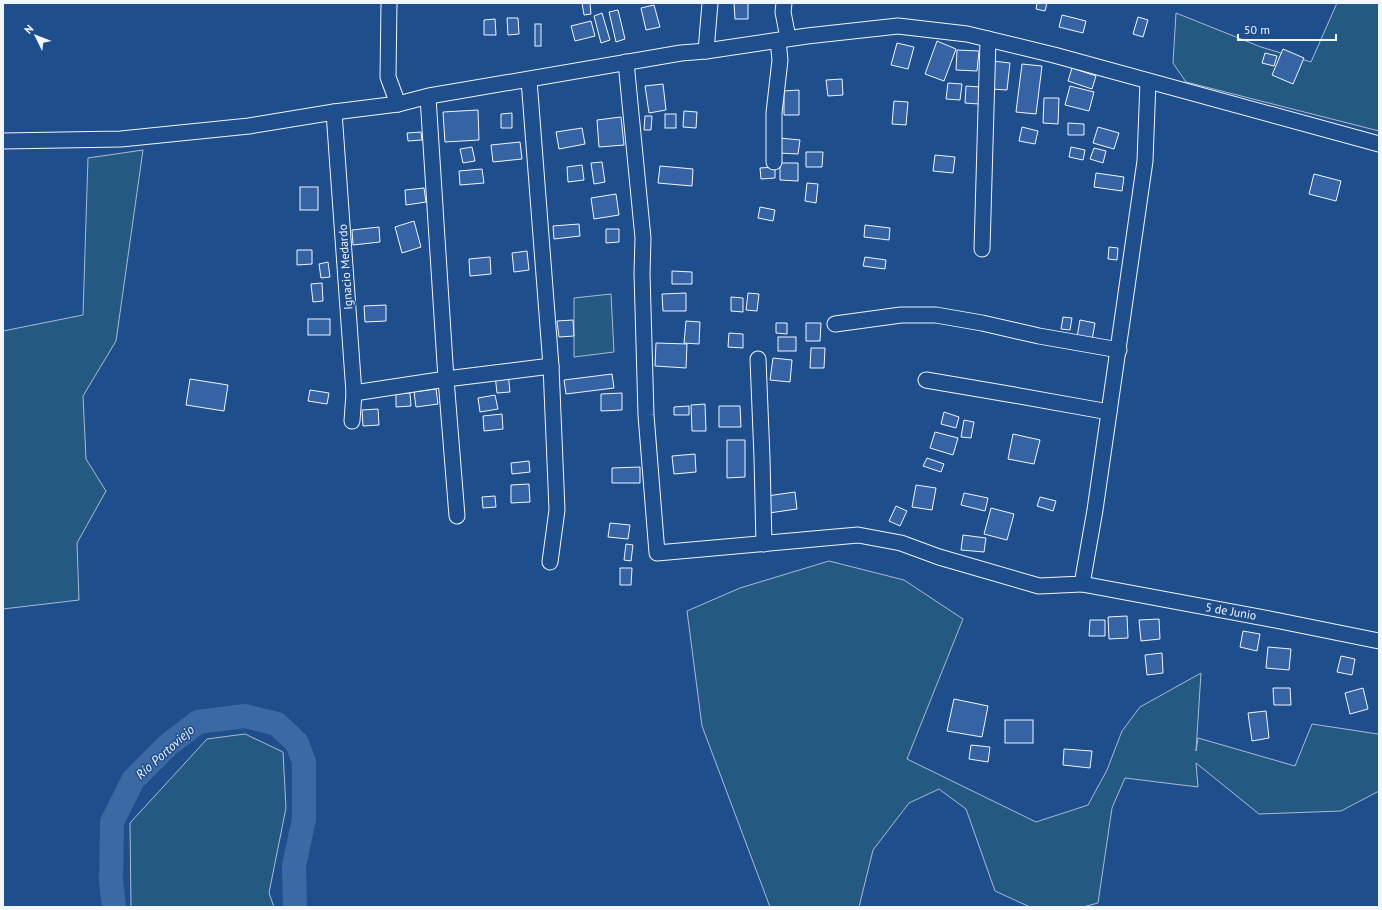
<svg xmlns="http://www.w3.org/2000/svg" width="1382" height="910" font-family="'PT Sans',sans-serif">
<rect width="100%" height="100%" fill="#1f4e8c"/>
<!-- green -->
<g fill="#245a82" stroke="#a8bbd7">
<polygon points="1337,3 1379,3 1379,131 1186,82 1173,63 1176,13 1261,47 1311,62"/>
<polygon points="143,150 116,341 83,396 86,459 106,491 77,543 79,600 3,609 3,331 83,315 88,158"/>
<polygon points="611,294 614,352 574,357 574,298"/>
<polygon points="829,561 904,580 963,619 907,759 1036,822 1088,805 1107,770 1122,731 1140,707 1201,673 1196,751 1198,738 1295,766 1312,724 1378,734 1379,733 1379,791 1341,811 1259,814 1196,763 1198,787 1125,778 1112,808 1098,903 1083,907 1030,907 995,891 966,809 939,789 909,803 873,850 859,907 770,907 702,726 687,611 740,588"/>
<polygon points="245,734 283,752 286,808 269,893 274,907 131,907 130,823 207,739"/>
</g>
<g fill="none" stroke-linecap="round" stroke-linejoin="round">
<!-- river -->
<polyline stroke="#3b69a3" stroke-width="24" points="114,907 111,881 112,822 133,780 168,745 198,722 245,716 277,724 297,743 304,762 304,819 294,866 295,907"/>
</g>
<!-- building -->
<g fill="#3563a3" stroke="#f2f6ff">
<polygon points="582,3 590,3 591,14 584,15"/>
<polygon points="734,3 748,3 748,19 735,19"/>
<polygon points="1037,3 1047,3 1045,11 1036,9"/>
<polygon points="654,5 660,27 646,30 641,8"/>
<polygon points="618,10 625,39 616,42 609,12"/>
<polygon points="602,13 610,40 601,43 594,16"/>
<polygon points="1062,15 1086,21 1083,33 1059,27"/>
<polygon points="1138,17 1148,20 1143,37 1133,34"/>
<polygon points="507,18 518,18 519,34 508,35"/>
<polygon points="495,19 496,35 484,35 484,20"/>
<polygon points="591,21 595,36 575,41 571,26"/>
<rect x="535" y="24" width="6" height="22"/>
<polygon points="937,41 956,49 944,81 925,74"/>
<polygon points="897,43 914,47 908,69 891,65"/>
<polygon points="1283,49 1304,58 1293,84 1272,75"/>
<polygon points="957,50 979,51 977,71 956,70"/>
<polygon points="1265,53 1277,56 1274,66 1262,63"/>
<polygon points="993,61 1010,63 1007,90 991,89"/>
<polygon points="1022,64 1042,66 1036,114 1016,112"/>
<polygon points="1072,68 1096,76 1092,89 1068,81"/>
<polygon points="842,79 843,95 828,96 826,80"/>
<polygon points="948,83 962,84 960,100 946,99"/>
<polygon points="663,84 666,110 649,113 645,86"/>
<polygon points="966,86 980,87 979,104 965,103"/>
<polygon points="1070,86 1094,92 1089,111 1065,105"/>
<polygon points="799,90 799,115 784,115 784,91"/>
<polygon points="1044,98 1059,98 1058,124 1043,123"/>
<polygon points="894,101 908,102 906,125 892,124"/>
<polygon points="478,110 479,140 445,142 443,112"/>
<polygon points="684,111 697,112 696,128 683,127"/>
<polygon points="512,113 512,128 501,128 501,114"/>
<rect x="665" y="114" width="11" height="14"/>
<polygon points="645,116 652,116 651,130 644,130"/>
<polygon points="621,117 624,145 599,147 597,120"/>
<polygon points="1068,123 1084,124 1084,135 1068,135"/>
<polygon points="1022,127 1038,131 1035,144 1019,141"/>
<polygon points="1098,127 1119,133 1114,149 1093,143"/>
<polygon points="582,128 585,144 559,149 556,132"/>
<polygon points="421,132 422,140 408,141 407,133"/>
<polygon points="779,138 800,140 798,154 778,153"/>
<polygon points="520,142 522,159 493,162 491,145"/>
<polygon points="472,147 475,161 463,163 460,149"/>
<polygon points="1071,147 1085,150 1083,160 1069,157"/>
<polygon points="1094,148 1106,151 1103,163 1090,159"/>
<polygon points="806,152 823,152 822,167 806,167"/>
<polygon points="935,155 955,157 953,173 933,171"/>
<polygon points="602,162 605,182 594,184 591,163"/>
<polygon points="780,163 798,163 798,181 780,180"/>
<polygon points="582,165 584,180 568,182 567,167"/>
<polygon points="660,166 693,169 692,186 658,183"/>
<polygon points="775,167 775,178 761,179 760,168"/>
<polygon points="482,169 484,183 460,185 459,171"/>
<polygon points="1096,173 1124,177 1122,191 1094,187"/>
<polygon points="1314,174 1341,181 1336,201 1309,194"/>
<polygon points="807,183 818,184 816,203 805,201"/>
<rect x="300" y="187" width="18" height="23"/>
<polygon points="424,188 426,202 406,205 405,190"/>
<polygon points="616,194 619,215 594,219 591,198"/>
<polygon points="760,207 775,210 773,221 758,218"/>
<polygon points="414,221 421,247 402,253 395,227"/>
<polygon points="579,224 580,236 554,239 553,226"/>
<polygon points="865,225 890,228 889,240 864,237"/>
<polygon points="379,227 380,242 353,245 352,230"/>
<polygon points="606,229 619,229 619,242 606,243"/>
<polygon points="1109,247 1118,248 1117,260 1108,259"/>
<polygon points="297,250 312,250 312,264 297,265"/>
<polygon points="527,251 529,270 514,272 512,253"/>
<polygon points="490,257 491,274 470,276 469,259"/>
<polygon points="865,257 886,260 885,269 863,266"/>
<polygon points="328,262 330,277 321,278 319,264"/>
<polygon points="672,271 692,272 692,284 672,284"/>
<polygon points="322,283 323,301 313,302 311,284"/>
<polygon points="686,293 686,311 663,311 662,294"/>
<polygon points="748,293 759,294 757,311 746,310"/>
<polygon points="731,297 743,298 743,312 731,311"/>
<polygon points="386,305 386,321 365,322 364,306"/>
<polygon points="1063,317 1072,318 1070,330 1061,329"/>
<rect x="308" y="319" width="22" height="16"/>
<polygon points="573,320 574,336 559,337 557,321"/>
<polygon points="1080,320 1095,323 1092,340 1077,337"/>
<polygon points="686,321 700,322 699,344 684,343"/>
<polygon points="776,323 787,323 787,334 776,333"/>
<polygon points="806,323 821,323 820,341 806,341"/>
<polygon points="729,333 743,334 743,348 728,347"/>
<rect x="778" y="337" width="18" height="14"/>
<polygon points="656,343 687,344 686,368 655,366"/>
<polygon points="811,348 825,348 824,368 810,368"/>
<polygon points="773,358 792,360 790,382 770,380"/>
<polygon points="508,373 510,392 497,393 495,375"/>
<polygon points="612,374 614,388 566,394 564,380"/>
<polygon points="190,379 228,385 224,411 186,405"/>
<polygon points="436,389 438,404 416,407 414,392"/>
<polygon points="310,390 329,393 327,404 308,401"/>
<polygon points="410,393 411,406 396,407 396,394"/>
<polygon points="622,393 622,410 601,411 601,394"/>
<polygon points="495,395 498,409 480,412 478,398"/>
<polygon points="705,404 706,431 692,431 691,405"/>
<polygon points="689,406 689,415 674,415 674,407"/>
<polygon points="719,406 740,406 741,427 719,427"/>
<polygon points="378,409 379,425 363,426 362,410"/>
<polygon points="944,412 959,417 956,428 941,424"/>
<polygon points="502,414 503,429 484,431 483,416"/>
<polygon points="964,420 974,422 971,438 961,437"/>
<polygon points="935,432 958,438 953,455 930,448"/>
<polygon points="1013,434 1040,440 1034,464 1008,459"/>
<polygon points="727,440 745,440 745,477 727,478"/>
<polygon points="695,454 696,472 674,474 672,456"/>
<polygon points="927,458 944,464 941,472 923,466"/>
<polygon points="529,461 530,472 512,474 511,463"/>
<polygon points="640,467 640,483 612,483 612,468"/>
<polygon points="529,484 530,502 511,503 511,485"/>
<polygon points="916,485 936,488 932,510 912,507"/>
<polygon points="795,492 797,509 769,513 767,496"/>
<polygon points="964,493 988,498 985,511 961,505"/>
<polygon points="495,496 496,507 483,508 482,497"/>
<polygon points="1040,497 1056,501 1053,511 1037,506"/>
<polygon points="896,506 907,511 900,526 889,521"/>
<polygon points="991,508 1014,514 1007,540 984,534"/>
<polygon points="610,523 630,525 628,539 608,537"/>
<polygon points="963,535 986,538 984,552 961,550"/>
<polygon points="626,544 633,545 631,561 624,560"/>
<polygon points="620,568 632,568 631,585 620,585"/>
<polygon points="1127,616 1128,638 1109,639 1108,617"/>
<polygon points="1159,619 1160,639 1141,641 1139,620"/>
<polygon points="1090,620 1105,620 1105,636 1089,636"/>
<polygon points="1243,631 1260,634 1257,651 1240,647"/>
<polygon points="1268,647 1291,649 1289,670 1266,668"/>
<polygon points="1162,653 1163,673 1147,675 1145,655"/>
<polygon points="1341,656 1355,659 1352,675 1337,672"/>
<polygon points="1273,688 1290,688 1291,705 1274,705"/>
<polygon points="1363,688 1368,709 1350,714 1345,693"/>
<polygon points="954,699 988,706 982,737 947,731"/>
<polygon points="1266,711 1269,738 1252,741 1248,713"/>
<rect x="1005" y="720" width="28" height="23"/>
<polygon points="971,745 990,747 988,762 969,759"/>
<polygon points="1064,749 1092,751 1090,768 1063,765"/>
</g>
<g fill="none" stroke-linecap="round" stroke-linejoin="round">
<!-- minor casing -->
<g stroke="#f2f6ff" stroke-width="17">
<g id="minor">
<polyline points="389,3 388,77 398,104"/>
<polyline points="784,3 783,12 788,38"/>
<polyline points="706,51 710,3"/>
<polyline points="626,62 643,238 642,273 646,415 657,553 858,535 901,543 939,557 1039,586 1082,584 1095,510 1145,161 1148,81"/>
<polyline points="529,80 551,366 557,510 550,562"/>
<polyline points="428,97 446,379 457,516"/>
<polyline points="334,112 354,393 352,421"/>
<polyline points="3,141 121,139 249,126 334,112 398,104 429,96 681,53 706,51 807,36 898,26 967,34 1054,55 1379,144"/>
<polyline points="774,162 774,113 780,60 778,41"/>
<polyline points="982,249 988,39"/>
<polyline points="835,324 901,315 936,315 982,323 1039,336 1119,350"/>
<polyline points="758,359 762,458 764,544"/>
<polyline points="926,380 1014,395 1109,412"/>
<polyline points="354,393 446,379 551,366"/>
<polyline points="1082,584 1275,620 1379,641"/>
</g>
</g>
<!-- minor -->
<use href="#minor" stroke="#1f4e8c" stroke-width="15"/>
</g>
<g text-anchor="middle" dominant-baseline="central" stroke-width="3" stroke-linejoin="round" paint-order="stroke">
<!-- street labels -->
<g font-size="12" fill="#f2f6ff" stroke="#1f4e8c">
<text transform="translate(345 267) rotate(-94)">Ignacio Medardo</text>
<text transform="translate(1231 611) rotate(10)">5 de Junio</text>
</g>
<!-- water labels -->
<g font-size="13" font-style="italic" fill="#f2f6ff" stroke="#1f4e8c">
<text transform="translate(165 752) rotate(-42)">Río Portoviejo</text>
</g>
</g>
<!-- border -->
<rect width="1382" height="910" fill="none" stroke="#f2f6ff" stroke-width="8"/>
<!-- north arrow -->
<g transform="translate(36 36) rotate(313)" stroke="#1f4e8c" stroke-width="3" paint-order="stroke">
<path d="M0-3L7 15L0 10L-7 15Z" fill="#f2f6ff"/>
<text y="-6" font-size="11" font-weight="bold" text-anchor="middle" fill="#f2f6ff">N</text>
</g>
<!-- scale -->
<path d="M1238 34v6h98v-6" fill="none" stroke="#f2f6ff" stroke-width="2"/>
<text x="1244" y="34" font-size="12" fill="#f2f6ff" stroke="#1f4e8c" stroke-width="3" paint-order="stroke">50 m</text>
</svg>
